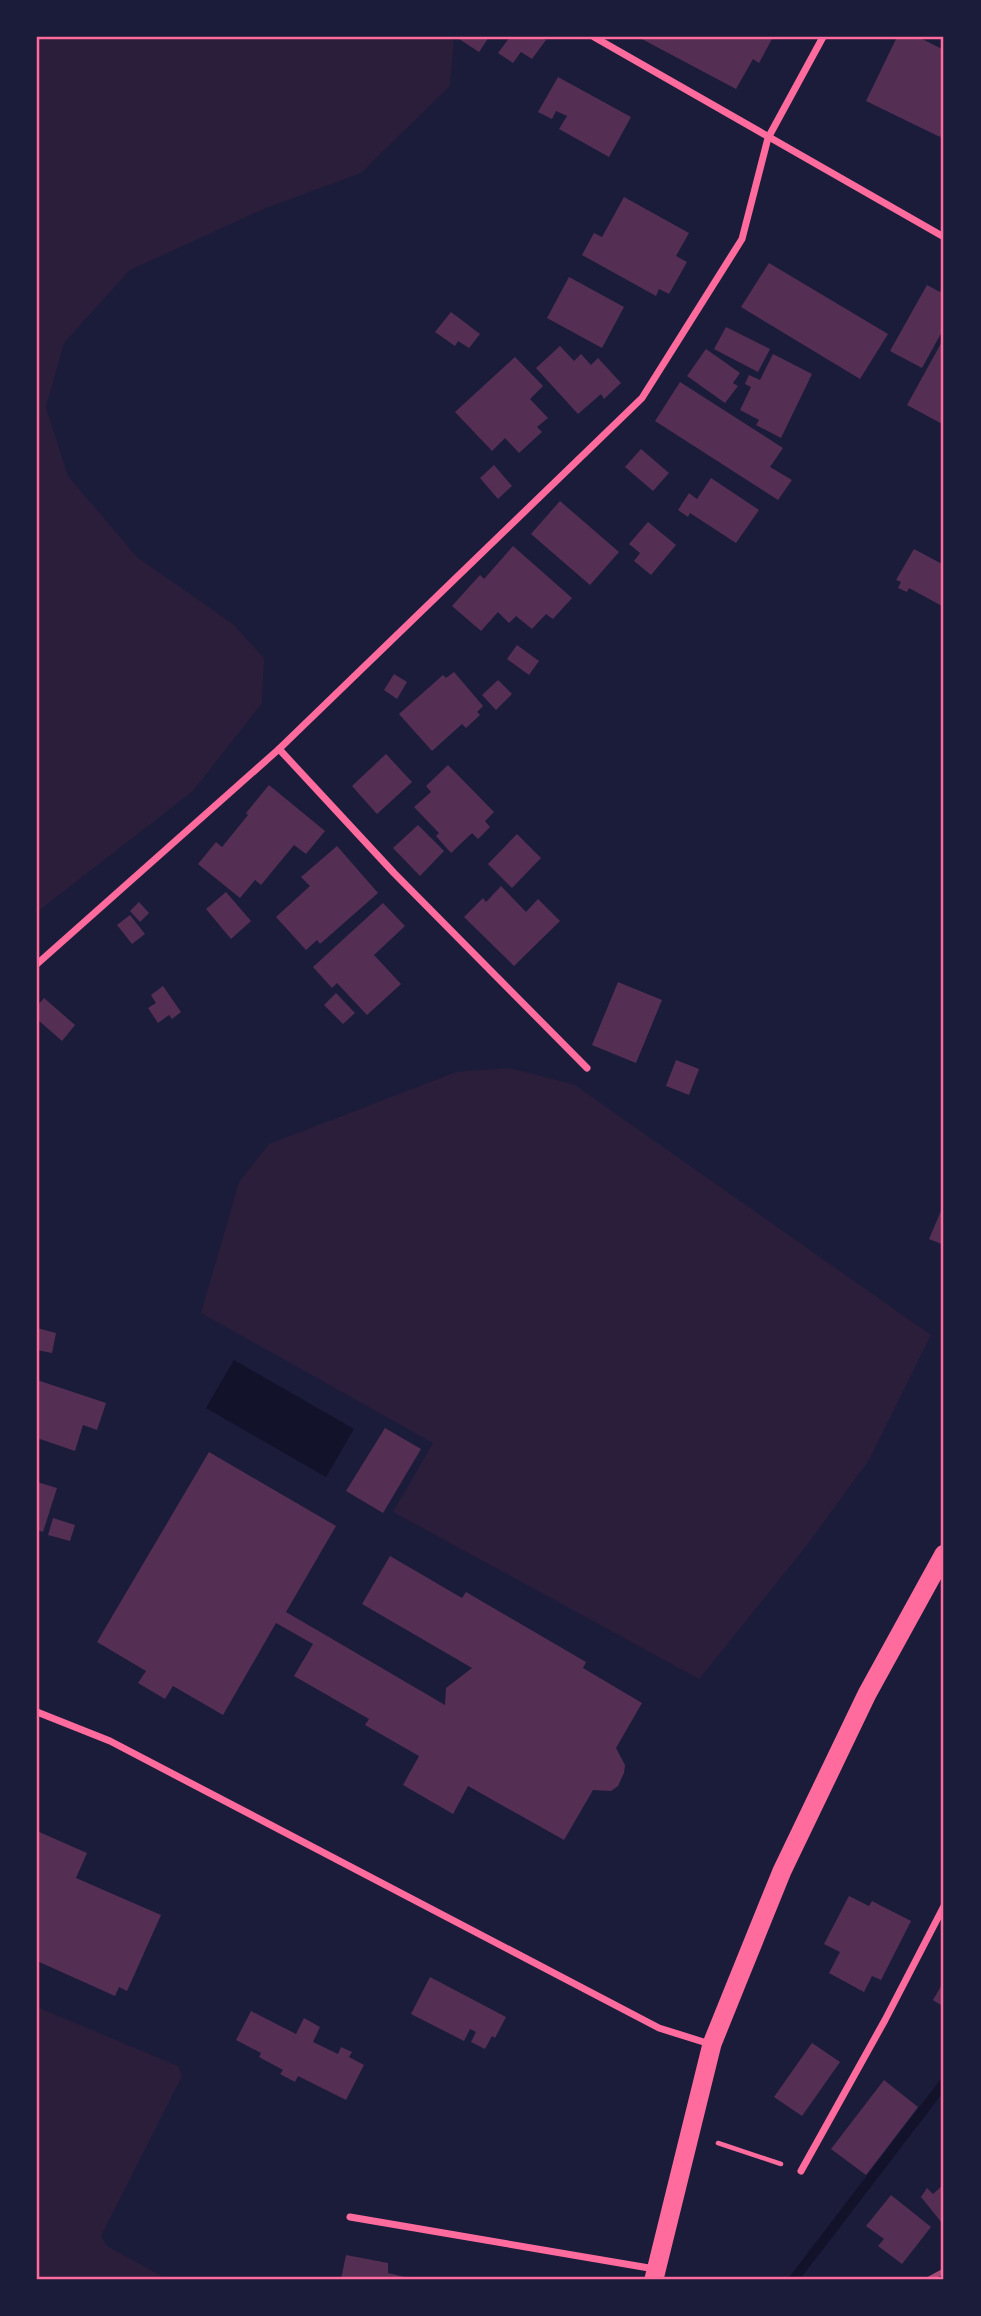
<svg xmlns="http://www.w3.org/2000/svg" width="981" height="2316" font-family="Commissioner,sans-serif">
<rect width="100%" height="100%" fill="#1b1b3a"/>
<!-- green -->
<g fill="#2a1e3b">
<polygon points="37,37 454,37 450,86 361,173 266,208 130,270 64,343 46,407 68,476 137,557 233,624 264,658 262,703 193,791 37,912"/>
<polygon points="510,1068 575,1085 931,1335 869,1460 804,1549 699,1679 393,1512 433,1443 201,1313 239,1182 269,1144 456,1072"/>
<polygon points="37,2007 178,2066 182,2076 101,2236 107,2246 167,2279 37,2279"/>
</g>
<!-- water -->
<polygon fill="#12122b" points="234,1360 354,1429 326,1477 206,1408"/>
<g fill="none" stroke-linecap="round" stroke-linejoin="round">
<!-- stream -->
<polyline stroke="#12122b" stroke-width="10" points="794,2279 944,2083"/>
</g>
<!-- building -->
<g fill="#542f53">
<polygon points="456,37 489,37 479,52"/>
<polygon points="510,37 541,37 546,40 532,59 521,52 513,63 498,53"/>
<polygon points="638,37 773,37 759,63 753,59 736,89"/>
<polygon points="897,37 918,37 944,50 944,128 940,137 866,101"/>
<polygon points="558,77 631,117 609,157 559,129 567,116 556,111 552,119 538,112"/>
<polygon points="624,197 689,233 676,256 687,262 669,294 659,289 656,296 582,255 594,233 602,237"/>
<polygon points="769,263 888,334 860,379 741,307"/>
<polygon points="569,277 624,307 602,348 547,318"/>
<polygon points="944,283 944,328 922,368 890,351 927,285 940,292"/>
<polygon points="451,312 480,334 469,348 458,341 455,346 435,332"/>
<polygon points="726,327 770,349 758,372 714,349"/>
<polygon points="944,338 944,425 907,405"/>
<polygon points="560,346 574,361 581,354 591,365 598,358 621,383 604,399 601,394 578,414 536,368"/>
<polygon points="706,349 740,373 733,383 738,386 725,403 687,376"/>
<polygon points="773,354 812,374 781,438 756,425 759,420 740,410 751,387 745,384 749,375 760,380"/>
<polygon points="515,357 543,386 530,399 548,418 537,427 542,432 519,453 505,438 492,451 455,412"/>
<polygon points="680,382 783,448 770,467 792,480 778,500 655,421"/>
<polygon points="641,449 669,473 653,491 625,467"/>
<polygon points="494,465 512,486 498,499 480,478"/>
<polygon points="711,478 759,510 736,543 690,513 688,517 678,510 689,493 697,499"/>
<polygon points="560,501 619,552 590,585 531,534"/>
<polygon points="648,522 676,545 651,575 634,561 640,553 629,544"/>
<polygon points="513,546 572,598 553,619 546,614 532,629 516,616 509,623 498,612 481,631 452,606 480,575 484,579"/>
<polygon points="914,549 944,565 944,602 942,606 909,588 907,592 898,588 901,582 896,580"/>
<polygon points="517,645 539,661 529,675 507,659"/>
<polygon points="454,672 483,706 477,712 480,715 466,728 462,724 432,751 399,714 443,675 446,678"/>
<polygon points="394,674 407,682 397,699 384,690"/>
<polygon points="498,680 512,694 496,710 482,695"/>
<polygon points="386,754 412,782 377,814 352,786"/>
<polygon points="448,765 494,812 485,821 490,827 478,839 472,833 451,853 436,836 439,833 414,807 431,792 426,786"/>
<polygon points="269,785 325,831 306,854 294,845 261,885 255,880 240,898 198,864 216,842 222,847 248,815 246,813"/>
<polygon points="418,825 444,851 420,876 393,848"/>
<polygon points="517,834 541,858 512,888 488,864"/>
<polygon points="337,846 378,893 320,944 317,940 306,950 276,917 310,886 301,877"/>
<polygon points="501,886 526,912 538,899 560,921 514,966 464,917 483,898 486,902"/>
<polygon points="226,892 251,921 231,939 206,909"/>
<polygon points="139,902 149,913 140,922 130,911"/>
<polygon points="383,903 405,926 374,955 401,984 367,1015 337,983 332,988 313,967"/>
<polygon points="130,915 145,934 132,944 117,925"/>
<polygon points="618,982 662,1000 636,1063 592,1045"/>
<polygon points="163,986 181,1012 172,1019 169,1015 158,1023 148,1008 156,1003 151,995"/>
<polygon points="336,993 355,1013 343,1024 324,1005"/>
<polygon points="44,998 75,1025 62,1041 37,1019 37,1006"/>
<polygon points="676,1060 699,1069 689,1095 666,1086"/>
<polygon points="944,1204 944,1245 929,1239"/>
<polygon points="37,1328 56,1333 52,1353 37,1350"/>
<polygon points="37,1380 106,1403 97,1430 83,1425 75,1451 37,1438"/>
<polygon points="385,1428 421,1449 383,1513 346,1491"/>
<polygon points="209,1452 336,1526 286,1612 445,1705 446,1688 472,1668 362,1604 390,1556 462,1598 466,1592 586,1662 583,1668 642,1703 616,1748 625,1765 624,1773 618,1786 611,1791 593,1790 564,1840 468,1786 453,1814 403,1785 419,1756 365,1725 369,1719 294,1676 313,1644 276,1623 223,1715 173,1686 165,1699 138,1683 146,1671 97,1642"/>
<polygon points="37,1482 57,1488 43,1532 37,1530"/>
<polygon points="53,1518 75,1525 70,1541 48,1535"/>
<polygon points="37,1831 87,1853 76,1878 161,1915 127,1991 119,1987 115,1996 37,1961"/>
<polygon points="849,1896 869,1906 872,1901 911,1921 881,1980 872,1976 864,1992 829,1973 840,1952 824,1944"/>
<polygon points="430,1977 506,2017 495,2038 492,2036 485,2049 471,2042 476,2032 470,2029 464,2041 411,2014"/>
<polygon points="944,1981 944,2007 933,2000"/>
<polygon points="251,2011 296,2034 304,2018 320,2027 313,2042 338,2054 341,2047 352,2052 349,2057 364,2065 346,2100 298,2076 295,2082 280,2074 283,2070 259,2057 261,2053 236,2040"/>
<polygon points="812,2043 840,2062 802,2116 774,2097"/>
<polygon points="884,2080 918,2107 866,2175 831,2149"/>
<polygon points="944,2184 944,2221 942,2223 921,2197 927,2188 933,2194"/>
<polygon points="891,2195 931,2227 902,2264 878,2246 884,2239 866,2226"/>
<polygon points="346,2255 388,2263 388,2273 413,2279 341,2279"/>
</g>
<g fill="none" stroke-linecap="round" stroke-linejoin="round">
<!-- path -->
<polyline stroke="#ff6b9d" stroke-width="4.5" points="718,2143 781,2164"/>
<!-- minor -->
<g stroke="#ff6b9d" stroke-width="7">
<polyline points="594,37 944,237"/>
<polyline points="279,749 394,873 587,1068"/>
<polyline points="37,964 279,749 642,398 742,239 768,138 823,37"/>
<polyline points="37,1712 110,1741 659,2028 710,2044"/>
<polyline points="801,2171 885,2020 944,1906"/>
<polyline points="350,2217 655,2269"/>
</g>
<!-- trunk -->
<polyline stroke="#ff6b9d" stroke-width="19" points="654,2279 712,2044 737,1982 782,1871 867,1694 944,1554"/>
<!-- rail -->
<polyline stroke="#a44b75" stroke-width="5" points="929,2279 944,2271"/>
</g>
<!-- border -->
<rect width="981" height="2316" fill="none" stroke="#1b1b3a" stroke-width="77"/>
<rect x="38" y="38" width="904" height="2240" fill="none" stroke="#ff6b9d" stroke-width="2.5"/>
</svg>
